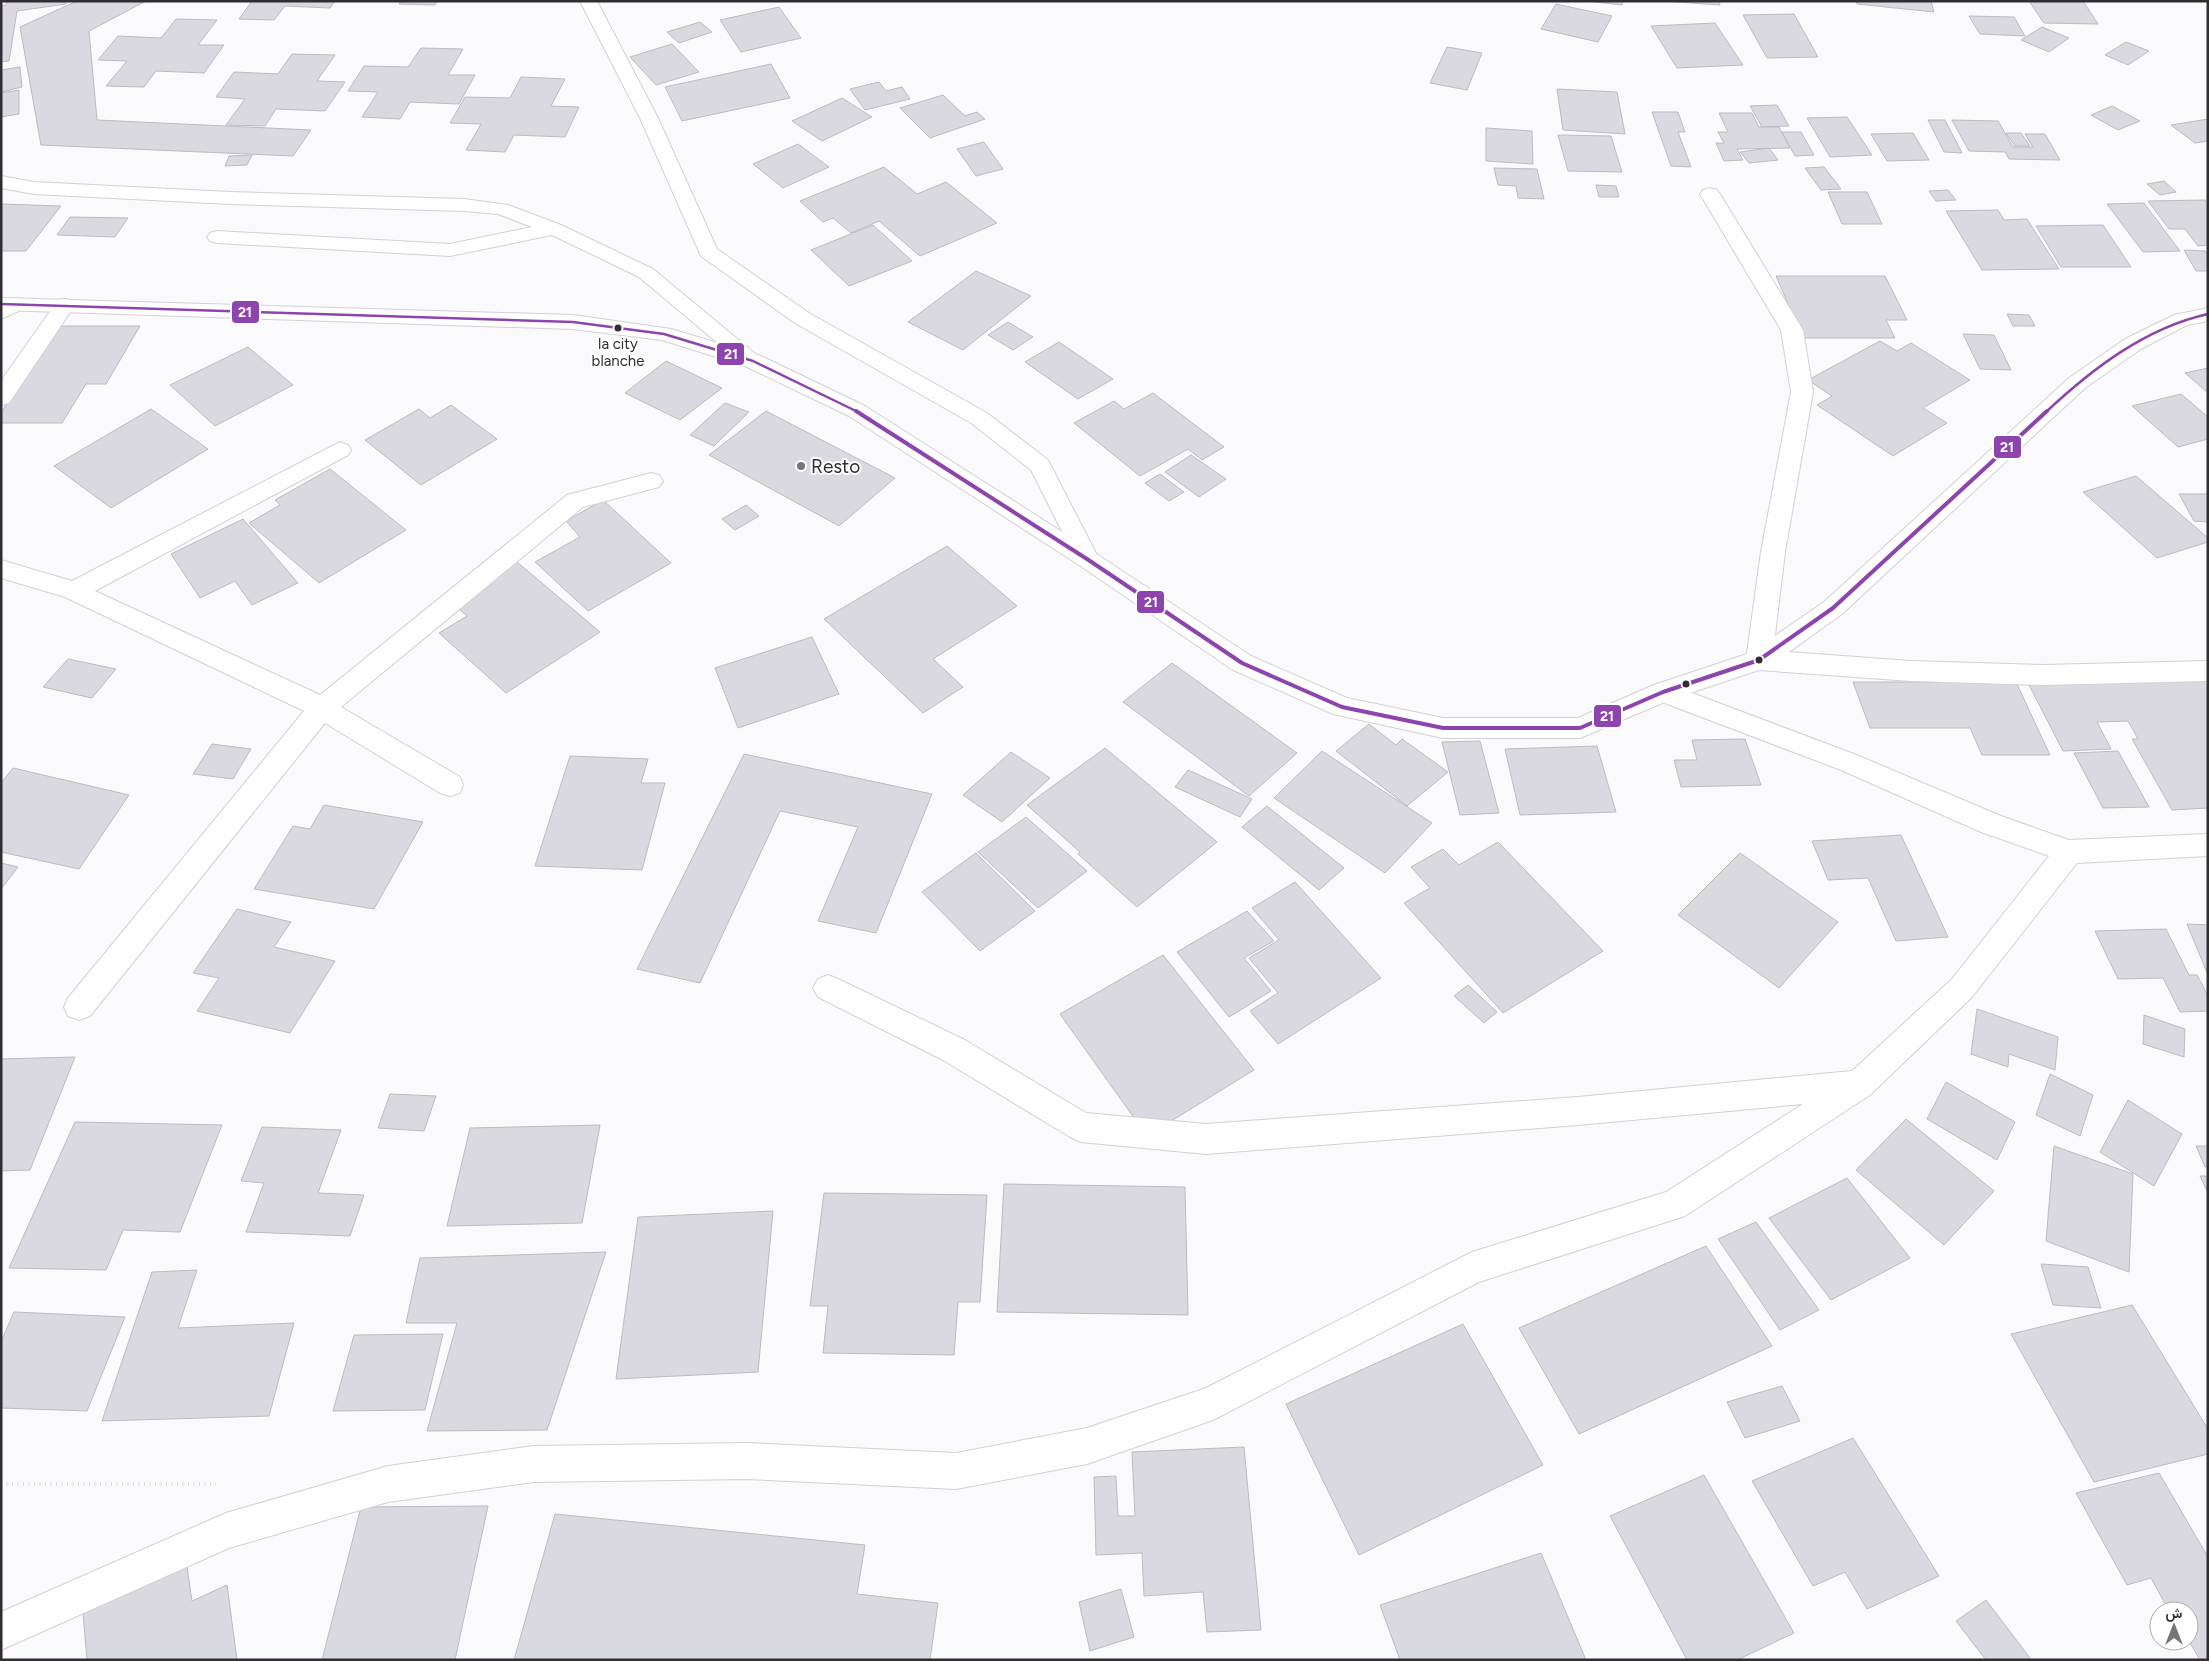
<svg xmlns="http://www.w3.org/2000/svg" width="2209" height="1661" font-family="Figtree,Vazirmatn,sans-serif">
<rect width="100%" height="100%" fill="#faf9fb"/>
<!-- building -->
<g fill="#dad9e0" stroke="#bbbbc0">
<polygon points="7,1 66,1 66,4 17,11 9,61 1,62 1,6 6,5"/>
<polygon points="77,1 146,1 89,31 97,120 311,130 293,156 41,145 20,27"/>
<polygon points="252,1 335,1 330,8 285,6 274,20 239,19"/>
<polygon points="401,1 437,1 435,5 399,4"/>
<polygon points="1587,1 1622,1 1622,5"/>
<polygon points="1664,1 1719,1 1720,5"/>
<polygon points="1856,1 1931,1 1934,12 1857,4"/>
<polygon points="2029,1 2083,1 2098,24 2044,23"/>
<polygon points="1556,4 1612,16 1598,42 1541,29"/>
<polygon points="779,7 801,38 741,52 720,20"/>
<polygon points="1794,14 1818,57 1767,58 1743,15"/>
<polygon points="1969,16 2014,17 2025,36 1980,34"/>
<polygon points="176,19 217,20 198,45 224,45 204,73 156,71 144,87 106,86 127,61 98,60 118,36 161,38"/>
<polygon points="700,22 712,32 679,43 667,32"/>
<polygon points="1715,23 1743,65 1677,68 1651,26"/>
<polygon points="2042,27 2069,38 2049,52 2021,40"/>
<polygon points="2126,42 2149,51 2128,65 2105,55"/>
<polygon points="672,44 699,72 656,85 630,57"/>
<polygon points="1447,47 1482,53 1467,90 1430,83"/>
<polygon points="421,48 463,49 448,75 475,75 459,104 410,102 400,119 362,117 378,92 348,91 364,66 408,67"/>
<polygon points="292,54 335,55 317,81 345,82 325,111 276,109 265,126 226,125 245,99 216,97 234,72 278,74"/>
<polygon points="771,64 790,98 682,121 665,87"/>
<polygon points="20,67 22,87 1,92 1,70"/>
<polygon points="521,77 565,79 551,106 579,107 565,137 514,135 505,152 466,150 481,124 450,123 465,97 510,98"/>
<polygon points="879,82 886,91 902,87 910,99 865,110 850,89"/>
<polygon points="1557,89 1617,92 1625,134 1563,130"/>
<polygon points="19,90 19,114 1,117 1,93"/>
<polygon points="943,95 965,116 977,112 985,119 930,138 900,108"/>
<polygon points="842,98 872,117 822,141 792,121"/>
<polygon points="1777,105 1789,126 1762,127 1750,106"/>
<polygon points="2112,106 2140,121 2118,130 2091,115"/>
<polygon points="1652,112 1678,112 1685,132 1678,132 1691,167 1671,166"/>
<polygon points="1719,113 1752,113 1759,127 1779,127 1790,148 1737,149 1743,160 1724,161 1716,143 1724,143 1718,132 1728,132"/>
<polygon points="1847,117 1872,155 1830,157 1807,118"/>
<polygon points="2208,119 2208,141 2195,143 2171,125"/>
<polygon points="1928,120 1945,120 1962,153 1944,152"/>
<polygon points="1952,120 1998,121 2013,147 2033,147 2025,134 2045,134 2060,160 2009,159 2005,152 1969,151"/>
<polygon points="1486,128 1532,131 1533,164 1486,161"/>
<polygon points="1782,132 1801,132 1814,155 1795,156"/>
<polygon points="1913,133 1929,160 1887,161 1871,134"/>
<polygon points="2006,133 2021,133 2030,146 2015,146"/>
<polygon points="1558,135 1611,136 1622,172 1568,171"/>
<polygon points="984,142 1003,169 976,176 957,149"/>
<polygon points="798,144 829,167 783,188 753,164"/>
<polygon points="1769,148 1778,160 1749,163 1740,152"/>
<polygon points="252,155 247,165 225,166 229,156"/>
<polygon points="884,167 917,194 946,182 997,223 920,256 879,221 851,233 833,218 823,222 800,201"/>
<polygon points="1824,167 1841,189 1821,190 1805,168"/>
<polygon points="1494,168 1537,169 1544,199 1518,198 1516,186 1498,185"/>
<polygon points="2164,181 2176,192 2160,195 2147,184"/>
<polygon points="1596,185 1616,186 1619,197 1599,197"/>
<polygon points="1948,190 1956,200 1936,201 1929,191"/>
<polygon points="1828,192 1867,192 1882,224 1842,224"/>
<polygon points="2205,200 2208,203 2208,245 2198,246 2185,229 2169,229 2148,201"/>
<polygon points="2144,203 2180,251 2143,252 2107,204"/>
<polygon points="1,204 61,206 26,251 1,251"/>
<polygon points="1998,210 2004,220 2027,219 2059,269 1982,270 1946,211"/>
<polygon points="70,217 128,218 115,237 57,235"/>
<polygon points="873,225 912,261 849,286 811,250"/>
<polygon points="2103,225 2131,267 2061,267 2036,226"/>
<polygon points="2184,250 2205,251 2208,255 2208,271 2196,271"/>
<polygon points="976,271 1031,296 963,350 908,322"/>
<polygon points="1776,276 1885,276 1907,320 1886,320 1895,338 1803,338"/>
<polygon points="2007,314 2029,315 2035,326 2013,326"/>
<polygon points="1008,322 1033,337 1013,350 988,335"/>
<polygon points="57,326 140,326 106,384 86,384 62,423 1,423 1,413"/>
<polygon points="1963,334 1994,335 2011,370 1980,369"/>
<polygon points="1880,341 1897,351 1911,343 1970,380 1923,408 1947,423 1893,456 1817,405 1832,396 1808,380"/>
<polygon points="1059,342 1113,379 1078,399 1025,362"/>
<polygon points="248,347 293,385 215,426 170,385"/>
<polygon points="666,361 722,388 680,420 625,393"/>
<polygon points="2208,368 2208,393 2185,373"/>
<polygon points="1153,393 1224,447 1202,460 1188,449 1140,476 1074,423 1114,401 1124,409"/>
<polygon points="2181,394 2208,417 2208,439 2178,447 2132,406"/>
<polygon points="725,403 749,412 714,446 690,435"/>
<polygon points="451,405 497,439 421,485 365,440 419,409 430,418"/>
<polygon points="151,409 208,449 111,508 54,466"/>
<polygon points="766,411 895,478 839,526 709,455"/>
<polygon points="1191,455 1226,479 1199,497 1165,472"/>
<polygon points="330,469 406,530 319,583 249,523 280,505 275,500"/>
<polygon points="1160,474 1184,492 1169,501 1145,483"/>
<polygon points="2136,476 2208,538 2208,542 2157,558 2083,492"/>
<polygon points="2179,494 2208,494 2208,522 2194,521"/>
<polygon points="603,500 671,563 588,611 535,562 580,537 566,521"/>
<polygon points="746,505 759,516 735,530 722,519"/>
<polygon points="243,519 298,583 252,605 235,581 200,598 171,554"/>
<polygon points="947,546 1017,606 933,659 963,687 923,713 824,619"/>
<polygon points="517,562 600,632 506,693 439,633 467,616 451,602"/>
<polygon points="812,637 839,694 738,728 715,668"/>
<polygon points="68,659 116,669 92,698 43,687"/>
<polygon points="1172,663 1297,753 1249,796 1123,702"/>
<polygon points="2208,676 2208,808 2172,810 2132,739 2138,739 2128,721 2097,722 2111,749 2063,751 2028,683"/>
<polygon points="1853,682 2016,682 2050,755 1982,755 1970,728 1870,728"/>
<polygon points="1369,724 1396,745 1402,739 1448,772 1407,806 1336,751"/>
<polygon points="1745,739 1761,785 1681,787 1674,760 1697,760 1692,740"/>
<polygon points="1480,741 1499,813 1460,815 1442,742"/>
<polygon points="212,744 251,749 233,779 193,774"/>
<polygon points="1597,746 1616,812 1520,815 1505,749"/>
<polygon points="1105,748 1217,842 1137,907 1078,854 1080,852 1027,805"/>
<polygon points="1322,751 1432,823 1385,873 1274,798"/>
<polygon points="2118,751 2149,807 2103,808 2074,753"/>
<polygon points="1011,752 1050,778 1002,822 963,795"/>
<polygon points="744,754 932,794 876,933 818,921 858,827 780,811 700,983 637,969"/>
<polygon points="570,756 648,759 641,783 665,783 642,870 535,866"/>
<polygon points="13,768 129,795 79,869 1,852 1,783"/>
<polygon points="1188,770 1252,799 1240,817 1175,787"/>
<polygon points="324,805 423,822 374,909 254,889 293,826 310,829"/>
<polygon points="1267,806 1344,868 1319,890 1242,827"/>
<polygon points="1026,817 1087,871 1038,908 978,852"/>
<polygon points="1901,835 1948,937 1896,941 1868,878 1828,880 1812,841"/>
<polygon points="1498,842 1603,951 1503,1013 1404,903 1430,888 1411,867 1443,849 1459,865"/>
<polygon points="976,853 1035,911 980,951 922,892"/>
<polygon points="1740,853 1838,922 1779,988 1678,915"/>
<polygon points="1,863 18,867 1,889"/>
<polygon points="1295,882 1381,978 1278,1044 1250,1011 1278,993 1249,958 1279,940 1252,908"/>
<polygon points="237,909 291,922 274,947 335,961 290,1033 197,1011 219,978 193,973"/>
<polygon points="1247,911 1274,941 1244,958 1271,991 1229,1017 1177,952"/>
<polygon points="2187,924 2208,925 2208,975"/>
<polygon points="2166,929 2189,975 2197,975 2208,996 2208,1011 2180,1012 2163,978 2118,979 2095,931"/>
<polygon points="1163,955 1254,1070 1147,1136 1060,1014"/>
<polygon points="1468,985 1497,1012 1484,1023 1454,996"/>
<polygon points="1977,1009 2058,1037 2055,1070 2009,1054 2008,1067 1971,1054"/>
<polygon points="2144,1015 2185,1029 2184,1057 2143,1044"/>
<polygon points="75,1057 30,1170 1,1171 1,1059"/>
<polygon points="2050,1074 2093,1095 2080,1136 2036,1115"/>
<polygon points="1946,1082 2015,1122 1997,1160 1927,1119"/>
<polygon points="390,1094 436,1096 424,1131 378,1128"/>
<polygon points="2128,1100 2182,1134 2154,1186 2100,1152"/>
<polygon points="1906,1119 1994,1191 1944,1245 1856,1170"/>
<polygon points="75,1122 222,1125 180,1232 123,1230 106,1270 9,1268"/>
<polygon points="600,1125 582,1223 447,1226 470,1128"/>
<polygon points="262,1127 341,1130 318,1193 364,1195 350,1236 246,1232 264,1183 241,1181"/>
<polygon points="2054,1146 2133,1174 2129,1272 2046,1241"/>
<polygon points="2196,1146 2208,1146 2208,1167 2205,1167"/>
<polygon points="2200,1176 2208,1176 2208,1193"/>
<polygon points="1847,1178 1910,1258 1831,1300 1769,1218"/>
<polygon points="1004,1184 1185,1187 1188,1315 997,1312"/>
<polygon points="824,1193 987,1195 980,1302 958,1302 954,1355 823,1353 828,1306 810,1306"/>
<polygon points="773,1211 758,1372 616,1379 638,1217"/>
<polygon points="1756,1222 1819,1310 1780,1330 1718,1239"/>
<polygon points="1706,1246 1772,1346 1579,1434 1519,1328"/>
<polygon points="606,1252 547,1430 427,1431 457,1323 406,1323 420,1258"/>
<polygon points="2041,1264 2088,1267 2101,1308 2053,1305"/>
<polygon points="197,1270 178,1328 294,1323 269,1416 102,1421 152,1272"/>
<polygon points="2132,1305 2208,1429 2208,1454 2094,1482 2011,1334"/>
<polygon points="14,1312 125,1317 87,1411 1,1408 1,1342"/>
<polygon points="1463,1324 1543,1465 1359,1555 1286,1404"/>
<polygon points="443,1334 425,1410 333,1411 354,1335"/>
<polygon points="1782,1386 1800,1421 1745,1438 1727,1402"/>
<polygon points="1853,1438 1939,1576 1867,1609 1845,1572 1813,1586 1752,1481"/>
<polygon points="1244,1447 1261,1630 1207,1632 1203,1592 1144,1596 1142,1553 1096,1555 1094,1477 1116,1476 1118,1516 1135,1516 1132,1452"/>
<polygon points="2159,1473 2208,1557 2208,1660 2200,1660 2189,1641 2189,1611 2169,1611 2151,1578 2127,1585 2076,1493"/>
<polygon points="1704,1475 1794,1633 1737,1660 1687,1660 1610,1516"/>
<polygon points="488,1506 455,1660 322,1660 361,1507"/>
<polygon points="555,1514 865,1545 857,1594 938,1603 930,1660 514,1660"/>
<polygon points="1541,1553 1586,1660 1400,1660 1380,1605"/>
<polygon points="187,1567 192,1601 227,1585 237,1660 87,1660 83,1613"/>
<polygon points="1121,1589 1134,1637 1090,1651 1079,1602"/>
<polygon points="1986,1600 2030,1658 2027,1660 1986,1660 1956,1621"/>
</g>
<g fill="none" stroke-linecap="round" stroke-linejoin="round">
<!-- minor casing -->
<g stroke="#d4d0d6" stroke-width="2">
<g id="minor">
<polygon points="1,176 34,182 230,192 464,199 508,205 561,225 653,269 764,361 761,366 753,368 745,366 639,277 552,235 450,256 217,243 210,241 207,237 210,233 217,231 450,244 532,227 498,214 464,211 230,204 34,194 1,188"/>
<polygon points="1710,188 1717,190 1720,194 1803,330 1813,392 1785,552 1773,651 1911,661 2043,665 2208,661 2208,681 2043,685 1911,681 1759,670 1750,667 1746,660 1761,552 1791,392 1781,330 1700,194 1703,190"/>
<polygon points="16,298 23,299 26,304 23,309 1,319 1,304"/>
<polygon points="65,299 72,300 75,305 9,403 1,405 1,381 58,300"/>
<polygon points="340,442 348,445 351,450 348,455 95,591 320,695 567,495 651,473 659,475 663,481 659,487 583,507 341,707 460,777 463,785 460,793 450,796 440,793 325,723 90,1016 79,1020 68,1016 64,1007 68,998 304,711 65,597 1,578 1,560 72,581"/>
<polygon points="1663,682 1859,756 2001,816 2069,840 2208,834 2208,856 2077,863 1972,997 1870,1095 1685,1216 1479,1282 1213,1420 1087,1464 956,1489 747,1479 534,1482 388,1502 229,1548 1,1650 1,1612 226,1513 388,1466 534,1446 747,1443 956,1453 1087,1428 1206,1388 1472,1252 1666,1192 1803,1104 1578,1125 1206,1154 1081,1142 1070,1137 943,1060 818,997 813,988 818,979 828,975 838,979 965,1040 1086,1113 1206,1124 1578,1097 1852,1071 1952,979 2049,856 1981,832 1841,770 1654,699 1650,692 1654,685"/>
</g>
</g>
<!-- tertiary casing -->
<g stroke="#d4d0d6" stroke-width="2">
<polygon id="tertiary" points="580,1 597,1 658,118 717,249 809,313 987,413 1048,460 1099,559 1095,565 1087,568 1079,565 1031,470 971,423 795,323 701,256 640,118"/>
</g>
<!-- primary casing -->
<g stroke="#d4d0d6" stroke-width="2">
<polygon id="primary" points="1,298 573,315 671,329 761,356 865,406 1095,553 1251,656 1347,698 1443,718 1578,718 1654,685 1750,653 1824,602 2069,378 2125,339 2174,315 2208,308 2208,321 2187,325 2141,349 2085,388 1842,614 1768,667 1672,699 1580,738 1443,738 1333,714 1233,670 1079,565 849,416 745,366 662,340 573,329 1,310"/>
</g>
<!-- path -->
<polyline stroke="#dbdadb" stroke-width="4" stroke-dasharray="1 4.5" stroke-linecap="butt" points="1,1484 216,1484"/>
<!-- minor -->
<use href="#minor" fill="#fefefe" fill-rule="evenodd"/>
<!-- tertiary -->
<use href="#tertiary" fill="#fefefe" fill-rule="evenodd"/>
<!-- primary -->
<use href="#primary" fill="#fefefe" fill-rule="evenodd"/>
<!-- bus-1-far1 casing -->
<g stroke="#fff" stroke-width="5">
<g id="bus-1-far1">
<polyline points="1,304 573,322 664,334 753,361 858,412"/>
<path d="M2046 412C2092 369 2145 328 2208 314"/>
</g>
</g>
<!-- bus-1 casing -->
<g stroke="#fff" stroke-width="8">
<polyline id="bus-1" points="856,411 1087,559 1242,663 1342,707 1443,728 1580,728 1663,692 1759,660 1833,608 2047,411"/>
</g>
<!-- bus-1-far1 -->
<use href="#bus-1-far1" stroke="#8e44ad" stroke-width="2.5"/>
<!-- bus-1 -->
<use href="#bus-1" stroke="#8e44ad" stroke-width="4"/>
</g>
<!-- markers -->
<g fill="#322c35" stroke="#fff" stroke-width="2">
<circle cx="618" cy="328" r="4.5"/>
<circle cx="1759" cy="660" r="4.5"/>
<circle cx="1686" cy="684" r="4.5"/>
</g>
<circle fill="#78747a" stroke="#fff" stroke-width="2" cx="801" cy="466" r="5"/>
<g text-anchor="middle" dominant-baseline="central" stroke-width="4" stroke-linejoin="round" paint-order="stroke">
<!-- far-bus labels -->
<g font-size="15" fill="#322c35" stroke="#fff">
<text x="618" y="344">la city<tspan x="618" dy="17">blanche</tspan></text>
</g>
<!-- poi labels -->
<g font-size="19" fill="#322c35" stroke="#fff" text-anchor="start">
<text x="811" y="466">Resto</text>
</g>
</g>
<g stroke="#fff" stroke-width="2">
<rect x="231" y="300" width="29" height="24" rx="5" fill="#8e44ad"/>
<rect x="716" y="342" width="29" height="24" rx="5" fill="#8e44ad"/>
<rect x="1993" y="435" width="29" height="24" rx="5" fill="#8e44ad"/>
<rect x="1136" y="590" width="29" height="24" rx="5" fill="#8e44ad"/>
<rect x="1593" y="704" width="29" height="24" rx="5" fill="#8e44ad"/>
</g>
<g font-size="14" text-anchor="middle" font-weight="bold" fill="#fff">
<text x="245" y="317">21</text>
<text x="731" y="359">21</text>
<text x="2007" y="452">21</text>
<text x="1151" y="607">21</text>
<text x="1607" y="721">21</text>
</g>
<!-- border -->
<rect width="2209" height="1661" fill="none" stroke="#322c35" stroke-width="5"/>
<!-- north arrow -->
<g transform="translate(2174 1626)"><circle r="24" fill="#ffffff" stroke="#adabae"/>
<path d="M0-4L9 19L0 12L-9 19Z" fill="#78747a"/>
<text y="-8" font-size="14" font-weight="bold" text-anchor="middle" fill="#322c35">ش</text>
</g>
</svg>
